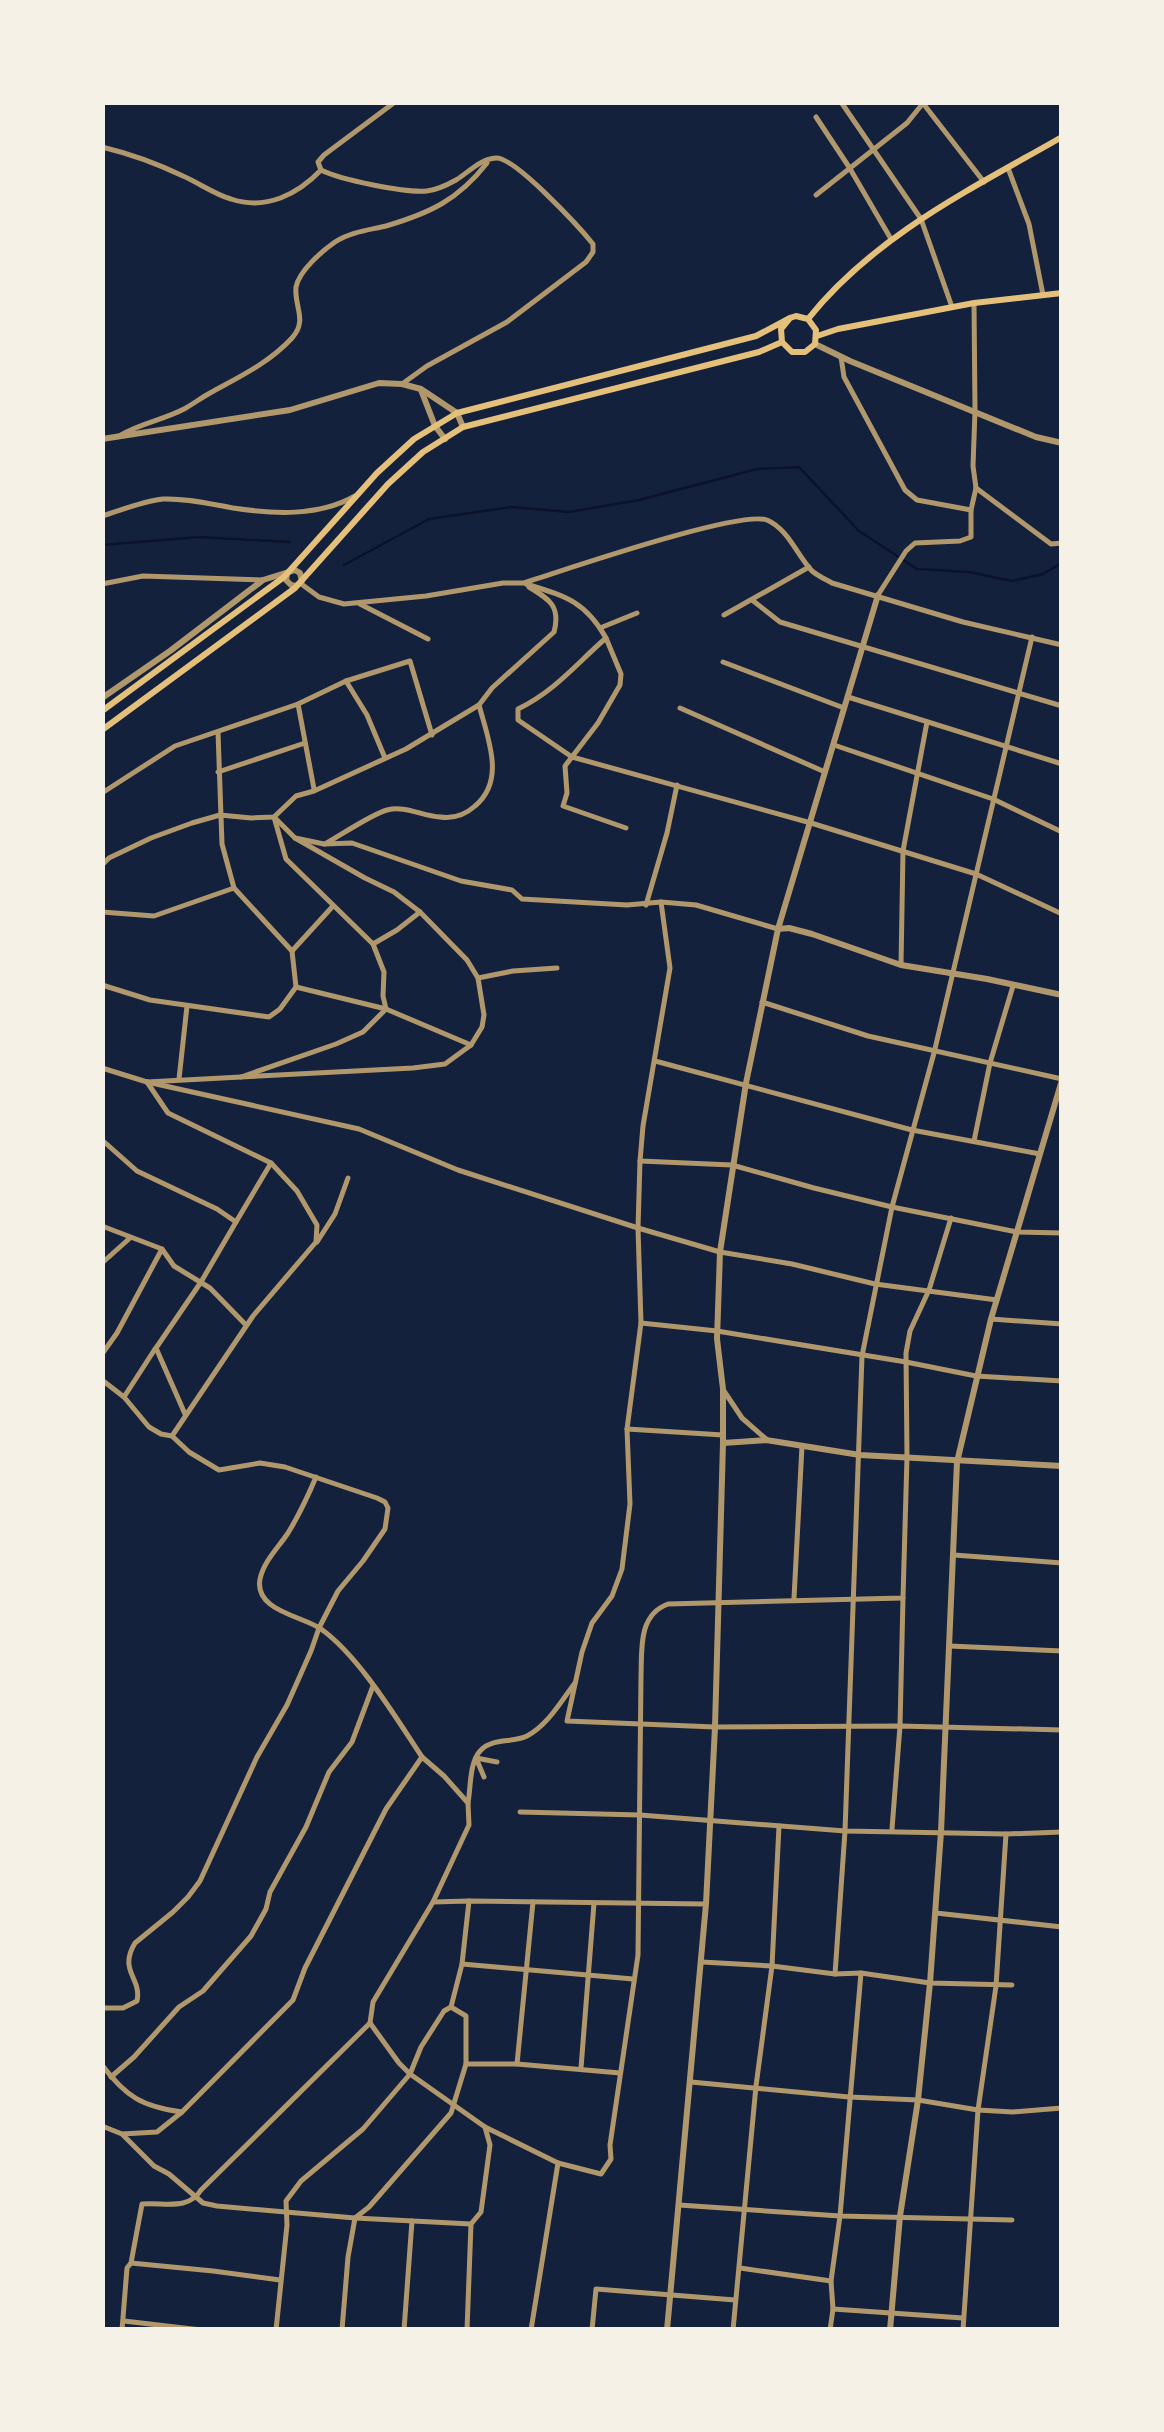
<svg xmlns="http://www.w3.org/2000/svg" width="1164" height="2432" font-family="'IBM Plex Sans',sans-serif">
<rect width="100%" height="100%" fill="#14213d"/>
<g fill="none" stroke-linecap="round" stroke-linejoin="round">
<!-- stream -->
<g stroke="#0b132b" stroke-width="2.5">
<polyline points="102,545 199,537 290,542"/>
<polyline points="344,565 429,519 511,507 569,512 639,500 757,469 799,467 859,531 917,569 969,572 1012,581 1043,574 1062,563"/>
</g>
<!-- minor -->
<g stroke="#b1986c" stroke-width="5">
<path d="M395 102 324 155 318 162 321 170C341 180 405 193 427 191 436 190 447 185 456 180 469 172 480 159 496 158 515 157 580 228 593 244V252L586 262 507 322 427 366 402 384"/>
<polyline points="841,102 921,219 952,307"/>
<polyline points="922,102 984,182"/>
<polyline points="816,117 849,167 891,239"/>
<path d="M102 147C131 154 156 163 183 176 199 183 214 194 231 199 266 211 298 194 321 170"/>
<polyline points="1008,168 1029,224 1043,295"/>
<polyline points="816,195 907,123 924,102"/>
<polyline points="841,357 844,377 905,490 917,500 971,510"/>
<path d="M121 435C141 423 163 420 184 409 193 404 201 398 210 393 239 377 269 363 292 338 308 320 294 307 296 287 299 271 322 251 335 242 350 232 369 230 386 226 430 213 458 200 487 163"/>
<polyline points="976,488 1051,544 1062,543"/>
<path d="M102 516C122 510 143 501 163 499 186 498 210 504 233 508 273 514 318 517 355 496"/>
<path d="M300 583 319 597 344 604 426 596 503 583H523C562 571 738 510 767 520 788 529 797 555 812 571 818 576 825 579 832 583L963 622 1062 645"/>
<polyline points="102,584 143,576 263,580"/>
<path d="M526 584C565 596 585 601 606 638 575 665 555 691 518 709V720L572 757 811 823 976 874 1062 914"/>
<polyline points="878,595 906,551 915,543 960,541 971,537 971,510 976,488 973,466 975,411 974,303"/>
<polyline points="752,600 780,622 1062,706"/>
<polyline points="360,604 428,639"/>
<polyline points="724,615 809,567"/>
<polyline points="600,628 637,613"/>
<polyline points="606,638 621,674 620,685 598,723 565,766 567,793 563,806 626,828"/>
<polyline points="723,662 844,708"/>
<polyline points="346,681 367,715 385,758"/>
<polyline points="848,697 1062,764"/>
<polyline points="298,704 314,789"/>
<polyline points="680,708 825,772"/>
<polyline points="834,745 993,799 1062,832"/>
<polyline points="218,772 305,743"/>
<polyline points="102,793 175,746 298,704 346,681 410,661 432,735"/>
<polyline points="276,819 295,838 324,844 352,843 461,881 512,890 522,899 627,905 661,902 696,905 778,929"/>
<path d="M325 844C341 835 372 814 387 810 405 805 422 816 440 817 454 819 465 815 475 806 506 780 488 739 479 705"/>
<path d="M102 865 109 858 151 838 192 823 220 815 251 818 274 817 296 796 314 791 406 749 479 705 492 688 554 632C561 606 549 599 529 587"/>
<polyline points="661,902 670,968 643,1126 640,1161 638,1228 641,1323 627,1429 630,1504 622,1569 612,1596 592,1623 582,1652 567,1721 715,1727 900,1726 1062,1730"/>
<polyline points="646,905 667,833 677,785"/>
<polyline points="102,912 154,916 234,888"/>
<polyline points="373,944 397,930 420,912"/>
<polyline points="292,951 333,906"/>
<polyline points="901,965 903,851 927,722"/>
<polyline points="478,978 513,971 557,968"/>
<polyline points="102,985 150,1000 269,1017 280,1009 296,987 292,951 234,888 222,844 218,732"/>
<polyline points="296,987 386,1009 471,1045"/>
<polyline points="762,1002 868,1036 1062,1079"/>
<polyline points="655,1061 912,1130 1040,1154"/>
<polyline points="102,1068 147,1082 241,1077 336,1044 363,1032 386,1009 383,996 384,972 373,944 286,859 274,817"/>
<polyline points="241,1077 413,1068 445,1064 471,1045 482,1027 484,1015 478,978 467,960 420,912 394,892 365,878 295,838"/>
<polyline points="179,1079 187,1006"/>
<polyline points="147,1082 359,1129 458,1170 638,1228 720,1252 792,1264 875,1284 997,1300"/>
<polyline points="147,1082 168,1113 271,1163 297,1191 317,1225 316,1242 253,1316 172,1436"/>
<polyline points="102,1140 137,1171 217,1209 236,1222 201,1282 156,1348 185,1414"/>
<polyline points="974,1141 990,1063 1013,986"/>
<polyline points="640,1161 732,1165 814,1188 892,1207 1017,1232 1062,1233"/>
<polyline points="236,1222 271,1163"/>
<polyline points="102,1226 162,1249 174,1266 210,1288 246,1325"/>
<polyline points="317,1242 335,1214 348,1178"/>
<polyline points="102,1263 130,1238"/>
<polyline points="991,1319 1062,1324"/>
<polyline points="641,1323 717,1331 906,1362 976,1376 1062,1381"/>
<polyline points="102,1354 117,1333 162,1249"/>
<path d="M102 1380 124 1397 149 1427 161 1434 172 1436 189 1452 219 1470 260 1463 285 1467 377 1498 385 1502 388 1508 385 1529 363 1561 338 1591 319 1628 311 1651 287 1705 257 1757 200 1881 188 1897 173 1912 135 1943C118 1971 142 1978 137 2001L123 2008H102"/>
<polyline points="724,1391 742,1418 766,1439"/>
<polyline points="124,1397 155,1349"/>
<polyline points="627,1429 723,1435"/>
<path d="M316 1477C308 1496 299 1515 288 1533 278 1548 264 1561 260 1579 254 1611 303 1616 321 1629 359 1656 396 1718 422 1757"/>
<polyline points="954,1555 1062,1563"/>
<polyline points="794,1598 802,1446"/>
<polyline points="949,1646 1062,1651"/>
<polyline points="476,1758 497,1762"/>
<polyline points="476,1758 484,1777"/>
<path d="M468 1803C471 1787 469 1762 481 1750 492 1738 513 1743 527 1736 548 1725 561 1701 575 1683"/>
<polyline points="520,1812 640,1815 845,1831 1006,1834 1062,1832"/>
<polyline points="892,1829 900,1726 903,1598"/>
<polyline points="433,1902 469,1901 705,1904"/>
<polyline points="936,1913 1062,1927"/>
<polyline points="702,1962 772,1966 835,1974 861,1973 930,1983 1012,1985"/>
<polyline points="462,1964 633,1979"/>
<polyline points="835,1974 845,1831 862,1356 892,1207 934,1053 1032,637"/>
<path d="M370 2023 399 2063 410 2074 485 2127 558 2163 601 2174 611 2159 610 2145 638 1955 641 1676C642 1649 638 1615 668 1604L903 1598 907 1457 906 1353 910 1331 929 1290 951 1218"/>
<polyline points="466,2064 517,2064 620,2073"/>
<polyline points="517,2064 533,1902"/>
<path d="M102 2065C126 2097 143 2107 182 2112"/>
<polyline points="581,2068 594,1903"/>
<polyline points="111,2077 134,2057 179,2007 203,1991 251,1936 266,1909 270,1892 306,1827 329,1772 352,1742 373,1686"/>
<polyline points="691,2082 849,2097 918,2100 978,2110 1013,2112 1062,2108"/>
<polyline points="102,2126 122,2134 154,2166 169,2174 203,2203 217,2206 355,2218 471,2224"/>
<polyline points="679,2205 840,2216 1012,2220"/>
<polyline points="131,2263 213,2271 280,2280"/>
<polyline points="740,2268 831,2281"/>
<polyline points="833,2309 963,2318"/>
<polyline points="124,2321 201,2330"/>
<path d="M122 2330 127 2268 131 2263 142 2204C164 2202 188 2211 201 2190L370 2023 373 2002 433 1902 469 1825 468 1803 444 1776 422 1757 386 1809 305 1968 293 2000 182 2112 157 2132 122 2134"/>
<polyline points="276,2330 287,2225 286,2201 301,2181 363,2129 410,2074 421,2047 444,2011 451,2007 462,1964 469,1901"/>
<polyline points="342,2330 348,2257 355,2218 369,2207 451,2113 466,2064 466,2016 451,2007"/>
<polyline points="404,2330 412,2221"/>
<polyline points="467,2330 471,2224 481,2212 490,2145 485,2127"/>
<polyline points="531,2330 558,2163"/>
<polyline points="592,2330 596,2289 735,2300"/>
<polyline points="733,2330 756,2086 772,1966 779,1826"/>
<polyline points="830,2330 833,2309 831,2281 840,2216 861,1973"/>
<polyline points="963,2330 978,2110 996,1986 1006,1834"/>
</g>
<!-- tertiary -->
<g stroke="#b1986c" stroke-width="6">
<polyline points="815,344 850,361 1036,437 1062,443"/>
<polyline points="421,390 435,426 445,439"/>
<polyline points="102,439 290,410 379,383 402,384 421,389 457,413 463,427"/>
<polyline points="102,698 170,651 263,580 295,570 300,573 302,581 296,586 291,585 286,580 287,574"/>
<polyline points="778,929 789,928 812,934 901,965 987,979 1062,995"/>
<polyline points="723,1443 766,1440 860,1455 1062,1466"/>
<polyline points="667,2330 706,1904 715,1727 723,1443 723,1389 717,1339 720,1252 746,1083 778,929 878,595"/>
<polyline points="890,2330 900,2216 918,2100 930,1983 941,1832 957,1462 991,1319 1062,1080"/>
</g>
<!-- secondary -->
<g stroke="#e5c07b" stroke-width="6">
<path d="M808 319C874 236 971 189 1062 137"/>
<polyline points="817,336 838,329 974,303 1062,293"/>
<polyline points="102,711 284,577 377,473 414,439 457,413 756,336 790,318 796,316 808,319 816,330 815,344 805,352 792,352 782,342 781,329 790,318"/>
<polyline points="102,730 295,588 388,484 423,452 463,427 759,352 782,342"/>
</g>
</g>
<!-- border -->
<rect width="1164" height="2432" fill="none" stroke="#f6f1e7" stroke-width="210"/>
</svg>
